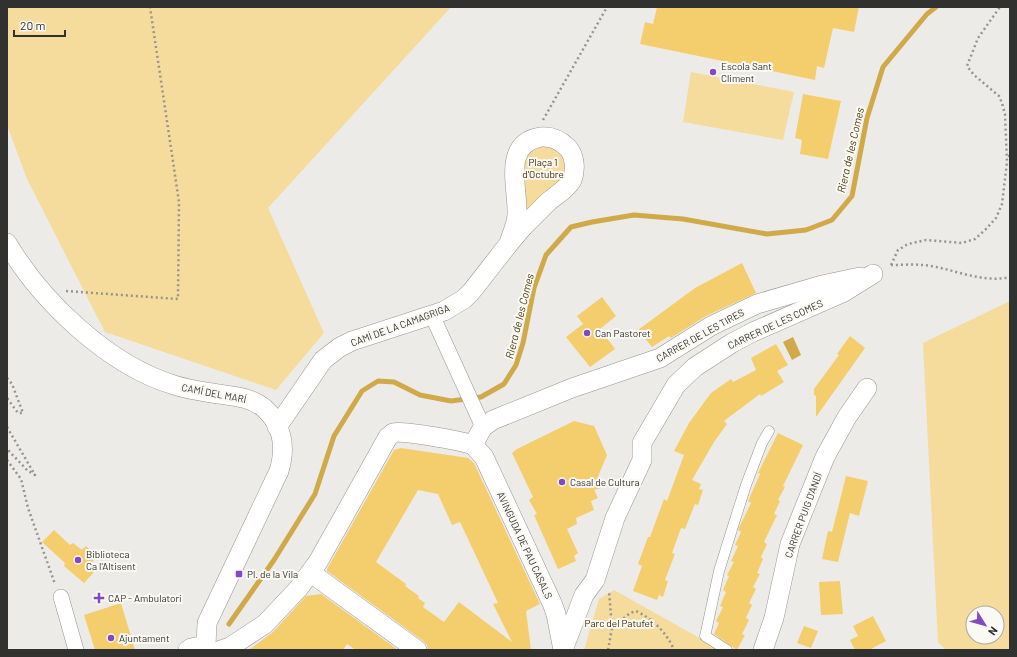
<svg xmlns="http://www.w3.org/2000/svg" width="1017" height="657" font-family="Barlow,sans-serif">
<rect width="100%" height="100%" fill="#edebe7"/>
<!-- green -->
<g fill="#f5db9c" fill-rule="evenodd">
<polygon points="7,7 451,7 268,208 324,333 276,390 105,332 27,179 7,125"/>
<polygon points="691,72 794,92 783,140 683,122"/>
<polygon points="542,143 563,152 567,175 527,217 522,155"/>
<path d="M1010 301V650H946L938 642 923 343ZM973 613H997V637H973Z"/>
<polygon points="614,590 721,650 584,650 599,599"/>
</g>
<!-- water -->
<polygon fill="#d0aa48" points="793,337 801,355 792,360 783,342"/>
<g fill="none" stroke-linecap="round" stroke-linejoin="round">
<!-- stream -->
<polyline stroke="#d0aa48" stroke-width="5" points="229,624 274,560 315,494 334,436 362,391 378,381 394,382 420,395 451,401 481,397 504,384 516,365 523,343 534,288 546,255 571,227 592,222 634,215 683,219 767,234 806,230 832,220 852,196 867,118 883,67 927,14 936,7"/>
</g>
<!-- building -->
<g fill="#f4ce6d" fill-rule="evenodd">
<polygon points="657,7 859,7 854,32 833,28 824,68 817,66 815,80 640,44 645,22 653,24"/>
<polygon points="803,94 841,101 828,159 800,154 802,140 795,138"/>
<polygon points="742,263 756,293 706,316 671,338 669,336 652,347 638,330 695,288"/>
<polygon points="602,297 616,316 600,329 615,349 590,367 566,337 583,324 577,316"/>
<polygon points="850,336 865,348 816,417 816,396 814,395 814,389 839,355 837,354"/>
<polygon points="776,344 788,365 777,371 784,382 761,396 760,394 724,421 727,424 714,442 692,480 701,484 699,489 703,490 698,505 695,504 685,529 681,528 672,553 675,554 665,580 668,581 663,597 659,595 657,600 633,591 642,566 638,564 648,537 650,537 664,499 667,501 684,455 674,451 689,423 711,393 731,379 733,382 756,370 751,358"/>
<polygon points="574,421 594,426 607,455 597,479 601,488 594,490 598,498 591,501 594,510 576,518 577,524 567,529 578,553 574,556 576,561 558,569 534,515 537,514 529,500 533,497 512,453 517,449"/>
<polygon points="778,433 803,445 783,486 785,487 778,500 780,501 774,514 777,515 764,542 767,544 761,557 763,559 757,573 760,574 753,587 756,589 749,603 752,605 746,618 749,620 742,634 745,635 737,650 714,634 719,623 716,621 723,607 720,606 726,592 723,590 729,576 727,575 734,562 731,561 738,546 735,545 741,532 738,530 751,503 748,501 760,474 758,473"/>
<path d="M401 448 468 458 474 463 540 604 526 611 531 650H428L427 645 423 641 327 571V569L394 450ZM418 490 438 494 452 525 460 522 498 603 493 604 512 642 459 602 444 622 423 607 425 603 418 598 419 596 405 586 406 584 376 562Z"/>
<polygon points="846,476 868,481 859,516 850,513 838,562 822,559 828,531 832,532"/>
<polygon points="54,530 70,545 73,543 82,550 86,546 97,557 88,566 95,571 84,583 64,566 65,563 42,542"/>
<polygon points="840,581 843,614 821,615 819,582"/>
<polygon points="321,594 398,650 356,650 347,644 343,650 249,650 273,632 306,596"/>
<polygon points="121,603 135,650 95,650 84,615"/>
<polygon points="873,616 886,641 869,650 855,650 850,640 858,636 853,626"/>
<polygon points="804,626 818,631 811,648 797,643"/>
</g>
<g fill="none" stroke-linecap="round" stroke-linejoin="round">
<!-- service casing -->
<g stroke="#979590" stroke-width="11">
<polyline id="service" points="727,650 705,636 706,632 719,571 734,523 746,485 762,443 769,431"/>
</g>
<!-- pedestrian casing -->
<g stroke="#979590" stroke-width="16">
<g id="pedestrian">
<polyline points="432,315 483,427"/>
<polyline points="61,597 76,650"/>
</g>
</g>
<!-- minor casing -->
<g stroke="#979590" stroke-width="20">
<g id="minor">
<path d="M7 243C41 301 108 365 174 385 186 389 199 391 212 393 230 396 249 396 264 408 283 425 286 448 279 471L207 623 206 645"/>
<path d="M277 427 323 360 340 347 352 341 444 311 464 299 471 292C489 270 505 247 524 226 532 218 540 210 548 202 556 195 566 190 572 180 576 170 575 156 568 148 561 141 552 136 541 137 502 143 518 187 517 214 517 224 512 233 509 243"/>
<polyline points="473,445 483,427 493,420 572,388 660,358 711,326 757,304 822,285 860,277"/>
<polyline points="473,445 484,457 552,603 556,614 563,650"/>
<polyline points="311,573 417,650"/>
<polyline points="188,650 191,648 206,645"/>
<path d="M221 650 230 647 265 624 298 589 318 562 388 437C390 436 391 434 393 433 402 430 462 441 473 445"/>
<polyline points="563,650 584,595 595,580 615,518 642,460 642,443 676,385 695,367 732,343 753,332 844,292 873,274"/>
<polyline points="763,650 774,618 790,544 802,514 825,457 847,417 867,388"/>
</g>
</g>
<!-- path -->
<g stroke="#969491" stroke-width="2.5" stroke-dasharray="2 3" stroke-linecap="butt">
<polyline points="543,120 607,7"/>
<polyline points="1009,157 1010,152"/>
<polyline points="891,265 898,250 908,244 926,240 962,243 975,239 986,229 996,218 1002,204 1007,162 1005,114 1002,103 999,96 974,75 967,66 978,38 1000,7"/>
<path d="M891 265C901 265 912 264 922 265 951 267 980 284 1010 277"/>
<polyline points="66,291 178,299 179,202 150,7"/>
<polyline points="7,378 12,384 23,413 18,413 7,398"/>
<polyline points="7,427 35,475 27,470 7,449"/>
<polyline points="7,460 21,479 28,508 55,584"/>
<path d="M612 628 630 613 636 611C653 619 667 633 674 650"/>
<polyline points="608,650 612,628 609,591"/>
</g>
<!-- service -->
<use href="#service" stroke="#fff" stroke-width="10"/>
<!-- pedestrian -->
<use href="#pedestrian" stroke="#fff" stroke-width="15"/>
<!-- minor -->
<use href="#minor" stroke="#fff" stroke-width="19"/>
</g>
<!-- markers -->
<g fill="#7f4ac2" stroke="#fbf9f4" stroke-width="1.5">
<circle cx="713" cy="72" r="4"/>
<circle cx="587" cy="333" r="4"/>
<circle cx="562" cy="482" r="4"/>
<circle cx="78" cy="560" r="4"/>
<rect x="235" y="570" width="8" height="8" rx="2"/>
<path d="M97 592h4v4h4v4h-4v4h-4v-4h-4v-4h4z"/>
<circle cx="111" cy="638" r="4"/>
</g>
<g text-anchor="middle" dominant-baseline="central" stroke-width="4" stroke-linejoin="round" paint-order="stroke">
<!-- poi labels -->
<g font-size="10" fill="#31312f" stroke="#fbf9f4" text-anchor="start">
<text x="721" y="66">Escola Sant<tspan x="721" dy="12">Climent</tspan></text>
<text x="595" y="333">Can Pastoret</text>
<text x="570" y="482">Casal de Cultura</text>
<text x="86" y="554">Biblioteca<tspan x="86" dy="12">Ca l'Altisent</tspan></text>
<text x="247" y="574">Pl. de la Vila</text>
<text x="108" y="598">CAP - Ambulatori</text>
<text x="119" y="638">Ajuntament</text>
</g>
<!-- park labels -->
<g font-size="10" fill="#392a00" stroke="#fbf9f4">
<text x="543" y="162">Plaça 1<tspan x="543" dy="12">d'Octubre</tspan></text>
<text x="619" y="623">Parc del Patufet</text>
</g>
<!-- street labels -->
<g font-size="10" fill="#31312f" stroke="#fbf9f4">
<text transform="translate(775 324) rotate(-25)">CARRER DE LES COMES</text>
<text transform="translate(400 325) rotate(-20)">CAMÍ DE LA CAMAGRIGA</text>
<text transform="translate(700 335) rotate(-29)">CARRER DE LES TIRES</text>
<text transform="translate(214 393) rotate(11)">CAMÍ DEL MARÍ</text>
<text transform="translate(803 515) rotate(-70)">CARRER PUIG D'ANDÍ</text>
<text transform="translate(525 545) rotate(65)">AVINGUDA DE PAU CASALS</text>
</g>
<!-- water labels -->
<g font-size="11" font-style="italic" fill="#4f4016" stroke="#fbf9f4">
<text transform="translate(850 150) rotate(-77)">Riera de les Comes</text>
<text transform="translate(519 316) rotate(-76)">Riera de les Comes</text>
</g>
</g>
<!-- border -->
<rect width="1017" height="657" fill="none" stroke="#31312f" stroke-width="16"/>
<!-- north arrow -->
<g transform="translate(985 625) rotate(127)"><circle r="19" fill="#fbf9f4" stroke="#aaa9a5"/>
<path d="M0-3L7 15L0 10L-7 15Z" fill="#7f4ac2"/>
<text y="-6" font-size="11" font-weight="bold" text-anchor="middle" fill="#31312f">N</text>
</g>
<!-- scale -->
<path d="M14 30v6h51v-6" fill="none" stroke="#31312f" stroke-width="2"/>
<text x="20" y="30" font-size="12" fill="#31312f" stroke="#fbf9f4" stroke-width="3" paint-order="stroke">20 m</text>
</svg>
